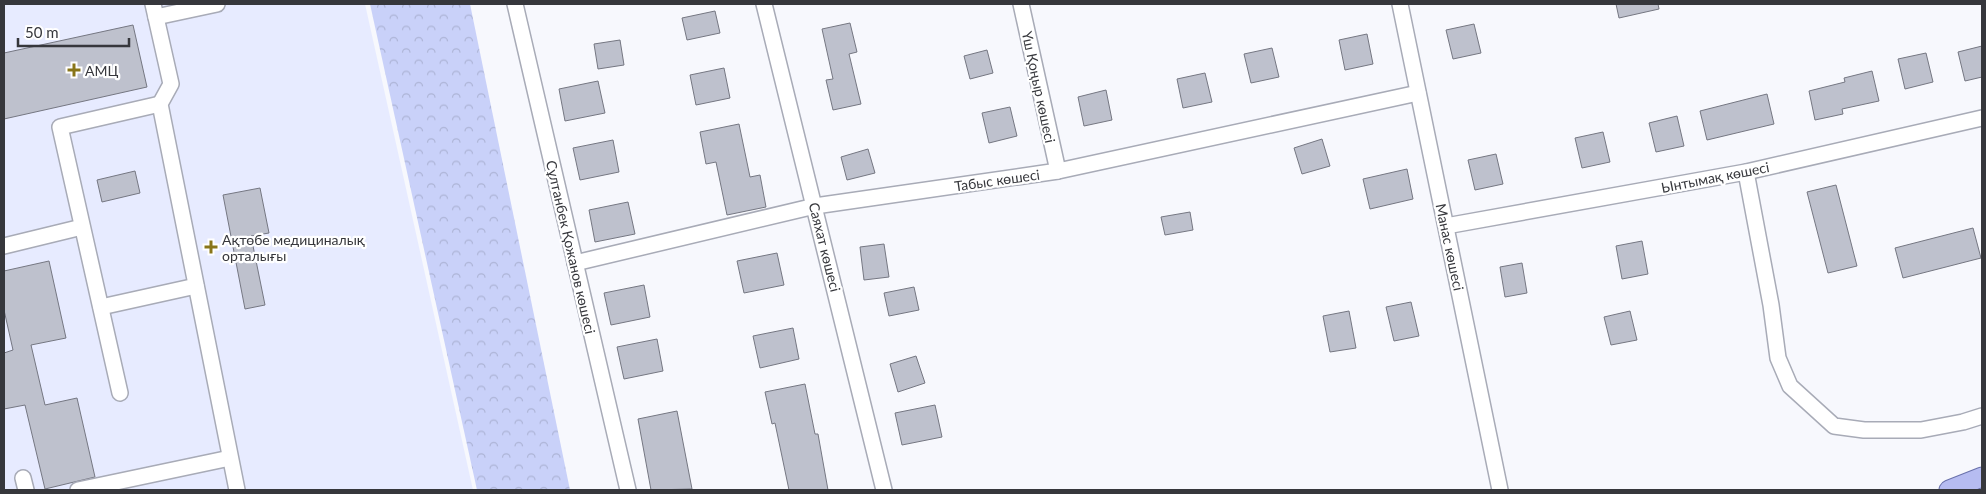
<svg xmlns="http://www.w3.org/2000/svg" width="1986" height="494" font-family="Lato,sans-serif">
<defs>
<pattern id="forest-crowns" width="20" height="18" patternUnits="userSpaceOnUse" patternTransform="scale(1.25)"><rect width="20" height="18" fill="#c9d1f9"/><path d="M2 6a3 3 0 1 1 6 0M12 15a3 3 0 1 1 6 0" fill="none" stroke="#adb4d6"/></pattern>
</defs>
<rect width="100%" height="100%" fill="#f7f8fd"/>
<!-- built -->
<polygon fill="#e7ebff" points="4,4 365,4 473,490 4,490"/>
<!-- forest -->
<polygon fill="url(#forest-crowns)" points="370,4 470,4 570,490 477,490"/>
<!-- building -->
<g fill="#bec1cd" stroke="#757782">
<polygon points="1616,4 1658,4 1659,9 1619,18"/>
<polygon points="715,11 720,33 687,40 682,18"/>
<polygon points="850,23 857,52 849,54 861,104 833,110 826,80 833,79 822,29"/>
<polygon points="1474,24 1481,53 1453,59 1446,30"/>
<polygon points="133,25 147,87 4,119 4,53"/>
<polygon points="1367,34 1373,64 1345,70 1339,40"/>
<polygon points="620,40 624,65 598,69 594,44"/>
<polygon points="1982,46 1982,77 1965,81 1958,52"/>
<polygon points="1272,48 1279,77 1251,83 1244,54"/>
<polygon points="987,50 993,73 970,79 964,56"/>
<polygon points="1926,53 1933,82 1905,89 1898,59"/>
<polygon points="724,68 730,98 696,105 690,75"/>
<polygon points="1872,71 1879,101 1842,109 1843,114 1815,120 1809,91 1845,82 1844,78"/>
<polygon points="1205,73 1212,102 1183,108 1177,79"/>
<polygon points="598,81 605,113 565,121 559,89"/>
<polygon points="1106,90 1112,120 1084,126 1078,97"/>
<polygon points="1767,94 1774,124 1707,140 1700,111"/>
<polygon points="1010,107 1017,136 989,143 982,113"/>
<polygon points="1677,116 1684,146 1656,152 1649,123"/>
<polygon points="739,124 750,177 760,175 766,207 727,215 716,162 706,164 700,132"/>
<polygon points="1603,132 1610,162 1582,168 1575,138"/>
<polygon points="1322,139 1330,166 1302,174 1294,148"/>
<polygon points="613,140 619,172 580,180 573,148"/>
<polygon points="868,149 875,173 847,180 841,157"/>
<polygon points="1496,154 1503,184 1475,190 1468,160"/>
<polygon points="1407,169 1413,199 1370,209 1363,179"/>
<polygon points="135,171 140,193 102,202 97,180"/>
<polygon points="1836,185 1857,266 1828,273 1807,192"/>
<polygon points="260,188 269,233 251,236 265,305 245,309 223,195"/>
<polygon points="628,202 635,234 595,242 589,210"/>
<polygon points="1190,212 1193,230 1165,235 1161,217"/>
<polygon points="1973,228 1981,258 1903,278 1895,248"/>
<polygon points="1642,241 1648,274 1622,279 1616,246"/>
<polygon points="884,244 889,277 864,280 860,247"/>
<polygon points="777,253 784,285 744,293 737,261"/>
<polygon points="49,261 66,338 31,345 45,405 77,398 95,477 45,489 25,405 4,409 4,353 13,350 4,310 4,271"/>
<polygon points="1522,263 1527,293 1505,297 1500,267"/>
<polygon points="644,285 650,317 611,325 604,293"/>
<polygon points="914,287 919,310 889,316 884,293"/>
<polygon points="1411,302 1419,336 1394,341 1386,307"/>
<polygon points="1349,311 1356,348 1330,352 1323,316"/>
<polygon points="1630,311 1637,340 1611,345 1604,317"/>
<polygon points="793,328 799,359 760,368 753,336"/>
<polygon points="657,339 663,371 624,379 617,347"/>
<polygon points="916,356 925,383 898,392 890,364"/>
<polygon points="805,384 815,434 818,434 828,490 789,490 775,423 772,424 765,392"/>
<polygon points="935,405 942,437 902,445 895,413"/>
<polygon points="677,411 692,489 651,490 638,419"/>
</g>
<g fill="none" stroke-linecap="round" stroke-linejoin="round">
<!-- minor casing -->
<g stroke="#a8abb7" stroke-width="18">
<g id="minor">
<polyline points="153,4 171,84 160,104 237,490"/>
<polyline points="515,4 628,490"/>
<polyline points="764,4 884,490"/>
<polyline points="1021,4 1058,171"/>
<polyline points="1400,4 1500,490"/>
<polyline points="156,17 217,4"/>
<polyline points="1746,172 1771,305 1778,358 1790,386 1834,426 1864,430 1921,430 1963,422 1982,416"/>
<polyline points="1446,226 1746,172 1982,118"/>
<polyline points="4,246 82,227"/>
<polyline points="575,263 815,206 1058,171 1418,93"/>
<polyline points="101,307 196,286"/>
<polyline points="120,393 60,127 160,104"/>
<polyline points="23,478 26,490"/>
<polyline points="78,490 230,458"/>
</g>
</g>
<!-- major casing -->
<g stroke="#6971ab" stroke-width="21">
<polyline id="major" points="1949,490 1982,477"/>
</g>
<!-- minor -->
<use href="#minor" stroke="#fff" stroke-width="15"/>
<!-- major -->
<use href="#major" stroke="#b6bcf1" stroke-width="19"/>
</g>
<!-- markers -->
<g fill="#89761a" stroke="#fff" stroke-width="2">
<path d="M71.5 62.5h5v5h5v5h-5v5h-5v-5h-5v-5h5z"/>
<path d="M208.5 239.5h5v5h5v5h-5v5h-5v-5h-5v-5h5z"/>
</g>
<g text-anchor="middle" dominant-baseline="central" stroke-width="4.5" stroke-linejoin="round" paint-order="stroke">
<!-- poi labels -->
<g font-size="14" fill="#36373c" stroke="#fff" text-anchor="start">
<text x="85" y="70">АМЦ</text>
<text x="222" y="239">Ақтөбе медициналық<tspan x="222" dy="16">орталығы</tspan></text>
</g>
<!-- street labels -->
<g font-size="14" fill="#36373c" stroke="#fff">
<text transform="translate(1039 87) rotate(78)">Үш Қоңыр көшесі</text>
<text transform="translate(1715 177) rotate(-11)">Ынтымақ көшесі</text>
<text transform="translate(997 180) rotate(-8)">Табыс көшесі</text>
<text transform="translate(571 247) rotate(77)">Сұлтанбек Қожанов көшесі</text>
<text transform="translate(825 247) rotate(76)">Саяхат көшесі</text>
<text transform="translate(1450 247) rotate(78)">Манас көшесі</text>
</g>
</g>
<!-- border -->
<rect width="1986" height="494" fill="none" stroke="#36373c" stroke-width="10"/>
<!-- scale -->
<path d="M18 38v8h111v-8" fill="none" stroke="#36373c" stroke-width="2.5"/>
<text x="25" y="38" font-size="15" fill="#36373c" stroke="#ffffff" stroke-width="4" paint-order="stroke">50 m</text>
</svg>
